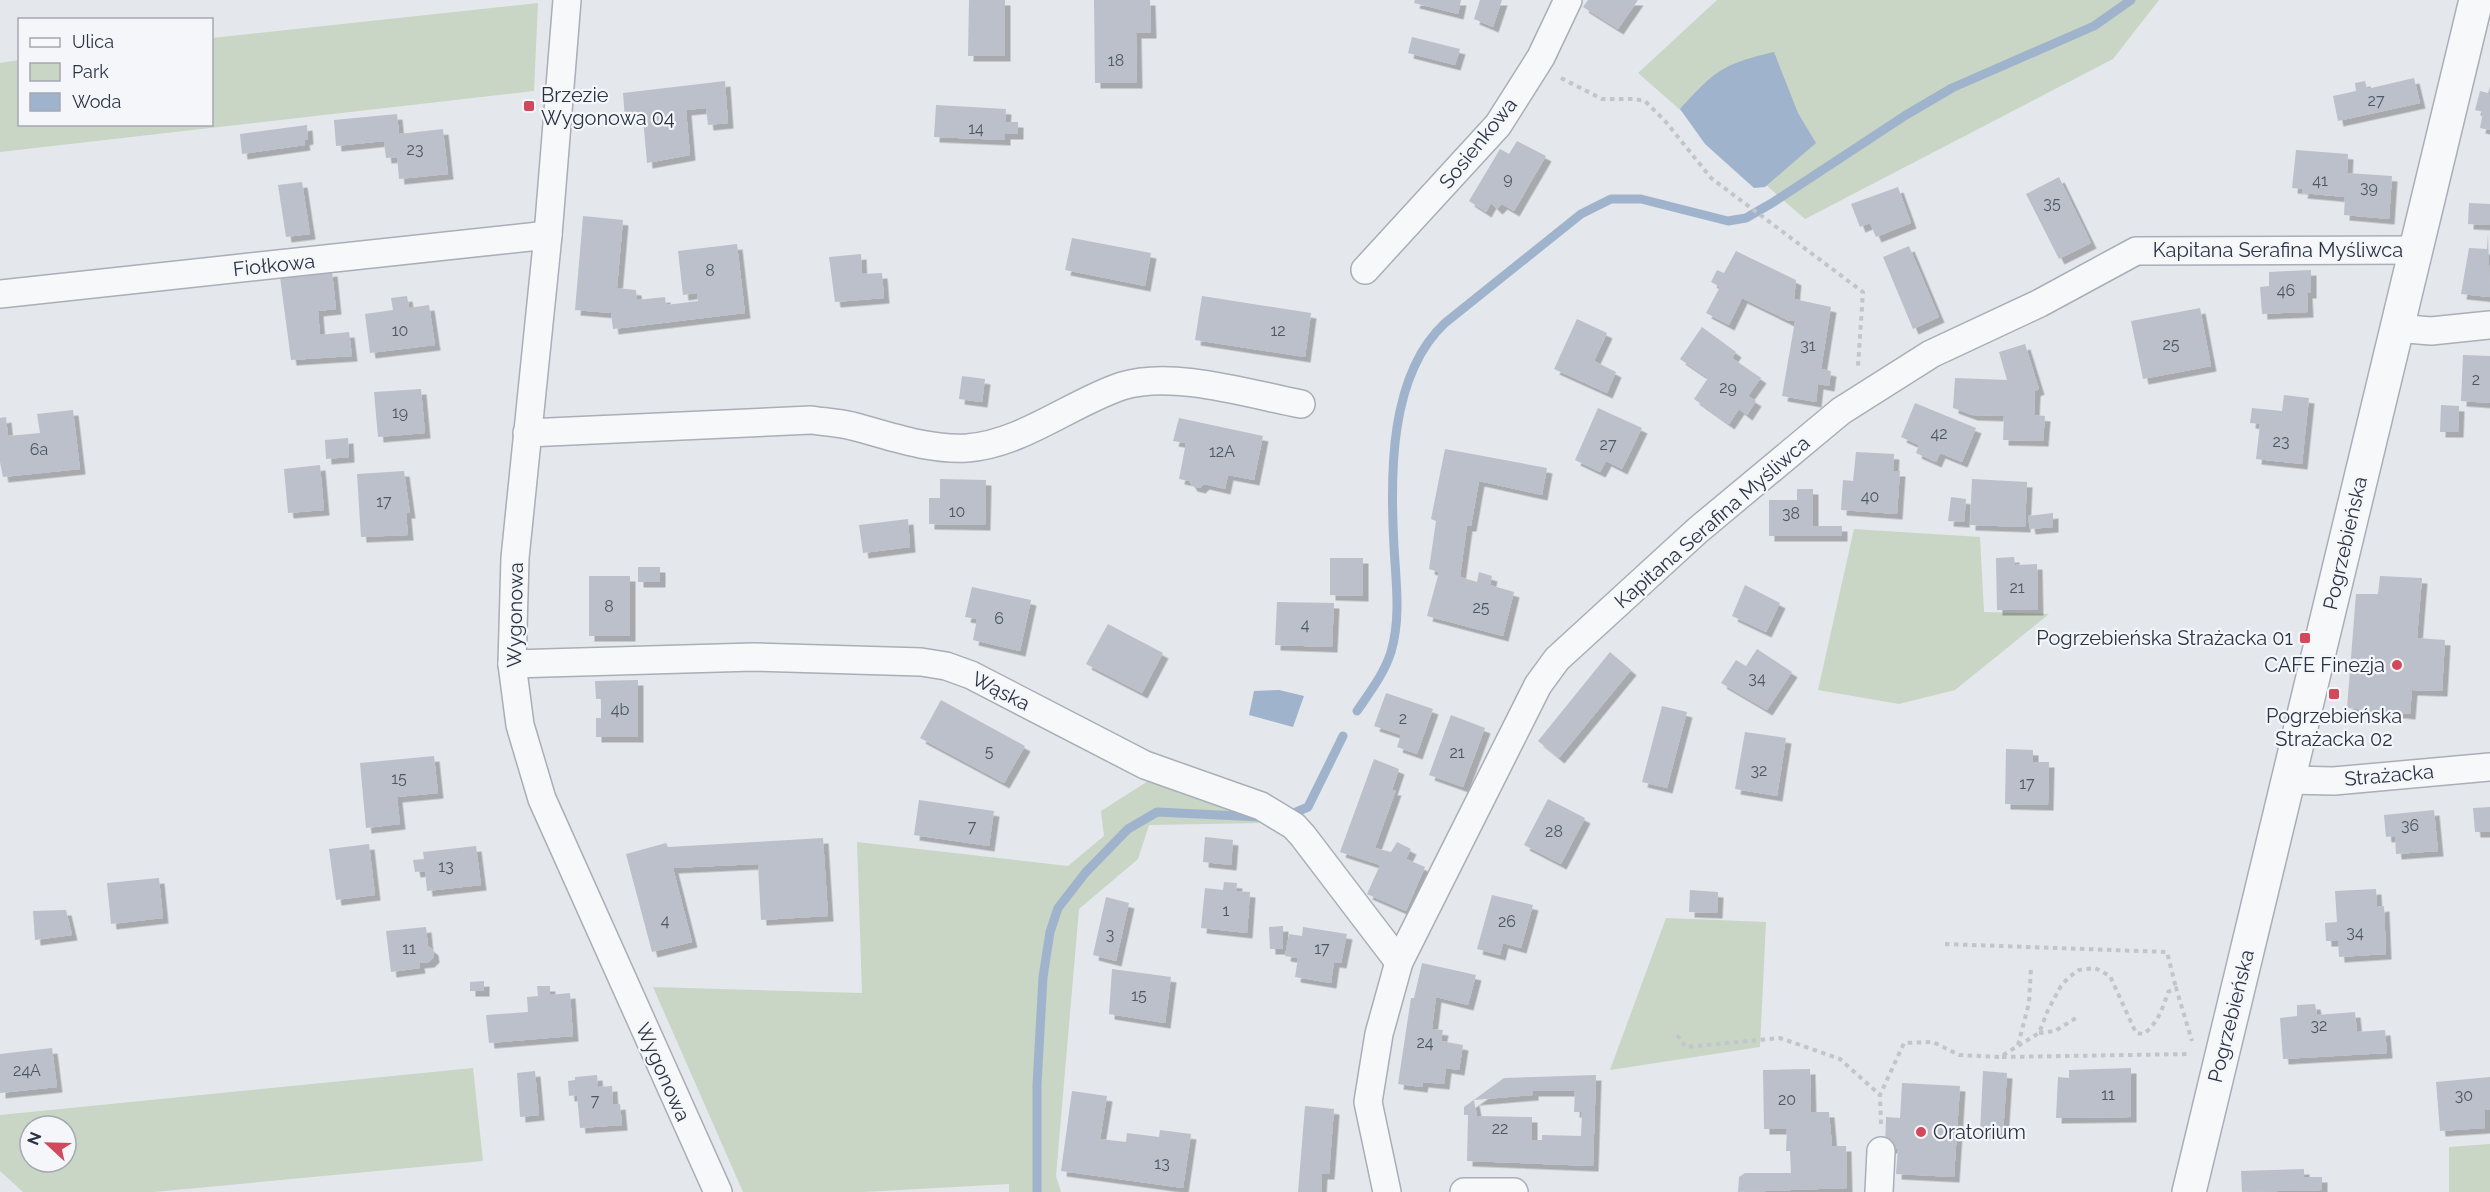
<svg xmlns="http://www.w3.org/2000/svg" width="2490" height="1192" font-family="Raleway,sans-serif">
<defs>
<filter id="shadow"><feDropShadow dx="5.5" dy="5.5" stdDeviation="0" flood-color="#0004"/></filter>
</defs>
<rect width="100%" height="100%" fill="#e4e7ec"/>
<!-- green -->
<g fill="#c9d6c5" fill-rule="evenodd">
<polygon points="1717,0 2159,0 2113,59 1805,219 1638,73"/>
<polygon points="538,3 534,91 0,152 0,63 19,60 20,124 212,124 212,38"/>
<polygon points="1854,529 1980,537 1984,612 2049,614 1955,690 1899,704 1818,690"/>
<polygon points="1153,778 1264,810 1264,823 1149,825 1138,859 1079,909 1056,1176 1061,1192 1009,1192 1009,1184 864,1192 743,1192 653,987 862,993 857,842 1068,866 1104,836 1101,811"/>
<polygon points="1666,918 1766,922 1760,1047 1610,1070"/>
<path d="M473 1068 483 1161 154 1192H23L0 1171V1115ZM30 1126H66V1162H30Z"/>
<polygon points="2490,1144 2490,1192 2449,1192 2449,1147"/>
</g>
<!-- water -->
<g fill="#9fb4cc">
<path d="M1774 52 1798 113 1816 143 1765 187 1754 188 1705 144 1680 109C1715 71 1722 64 1774 52Z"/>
<polygon points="1279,690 1304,696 1293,727 1249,715 1254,691"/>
</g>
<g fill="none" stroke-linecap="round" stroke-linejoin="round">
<!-- stream -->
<g stroke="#9fb4cc" stroke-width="9">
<path d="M1357 711C1370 692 1384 674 1391 652 1401 618 1396 582 1394 547 1390 475 1389 375 1445 323L1581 214 1611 199H1641L1728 221 1746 218 1772 203 1906 115 1952 88 2094 26 2131 0"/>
<polyline points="1287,816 1308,807 1343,736"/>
<polyline points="1037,1192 1037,1085 1043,977 1050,932 1058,908 1086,872 1128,829 1157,812 1261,817"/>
</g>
</g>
<!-- building -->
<g fill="#bbc0ca" fill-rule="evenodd" filter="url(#shadow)">
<polygon points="969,0 1005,0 1005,56 968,56"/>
<polygon points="1094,0 1150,0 1151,33 1136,33 1137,83 1095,83"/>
<polygon points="1415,0 1461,0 1458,14 1414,3"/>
<polygon points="1480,0 1502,0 1493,27 1474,19"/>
<polygon points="1588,0 1638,0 1618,29 1583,7"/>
<polygon points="1412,37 1460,49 1455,65 1408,53"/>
<polygon points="2414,78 2420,103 2338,121 2333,96 2356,91 2355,83 2365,81 2367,89"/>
<polygon points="725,81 728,123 708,125 706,108 686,110 690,155 647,163 643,118 625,119 623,93"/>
<polygon points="2490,87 2490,130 2480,128 2483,112 2475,110 2480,91 2488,93"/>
<polygon points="936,105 1006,109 1005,122 1018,122 1018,134 1005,134 1005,140 934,137"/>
<polygon points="397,114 399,134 443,129 448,174 399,179 397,157 386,158 384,141 336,146 334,120"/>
<polygon points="307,125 308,139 304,140 305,145 242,154 240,134"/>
<polygon points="1517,141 1546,156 1514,211 1502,204 1497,209 1491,203 1486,212 1469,201 1500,149 1509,154"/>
<polygon points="2296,150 2348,154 2347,173 2392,176 2389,219 2344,215 2345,197 2302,193 2303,189 2292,188"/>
<polygon points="2059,177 2091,243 2059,259 2026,194"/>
<polygon points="302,182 310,234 286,237 278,185"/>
<polygon points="1898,187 1911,223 1876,237 1870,223 1860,227 1851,204"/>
<polygon points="2469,203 2490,204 2490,225 2468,224"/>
<polygon points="583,216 623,220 617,288 636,290 637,300 665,297 666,305 698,301 697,293 683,295 678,251 737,244 745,313 613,329 611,313 575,310"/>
<polygon points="2488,233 2490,297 2461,294 2469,248 2487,249"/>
<polygon points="1072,238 1151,253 1145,286 1065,270"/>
<polygon points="1909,246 1939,317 1913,329 1883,257"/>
<polygon points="1736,251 1796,280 1794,299 1831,307 1821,369 1831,371 1829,386 1818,384 1816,402 1782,396 1795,321 1789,321 1742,298 1729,325 1706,313 1720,287 1711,282 1717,270 1724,273"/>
<polygon points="861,254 862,274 882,273 884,298 835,302 829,257"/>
<polygon points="2311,270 2311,293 2307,293 2308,312 2262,314 2260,287 2269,286 2269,272"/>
<polygon points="332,271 336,309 318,311 320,335 349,332 352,356 291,360 280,277"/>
<polygon points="407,296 409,308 429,305 435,345 370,353 365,314 393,310 391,298"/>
<polygon points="1202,296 1311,313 1305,357 1195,340"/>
<polygon points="2200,308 2211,366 2143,379 2131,321"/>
<polygon points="1577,319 1607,333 1594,361 1616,372 1607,393 1554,369"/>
<polygon points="1702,327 1736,352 1732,358 1761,378 1748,396 1756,401 1747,415 1739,409 1729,424 1694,399 1708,378 1680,359"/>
<polygon points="2025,344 2039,389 2035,391 2034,415 2045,416 2043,441 2003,440 2004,416 1972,415 1953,408 1955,378 2007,380 1999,352"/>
<polygon points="2463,355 2490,356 2490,403 2461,401"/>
<polygon points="962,376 985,379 982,402 959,399"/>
<polygon points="421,389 425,433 378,437 374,392"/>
<polygon points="2284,395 2309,398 2302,464 2256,459 2260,424 2250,423 2252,408 2282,411"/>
<polygon points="1915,403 1976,428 1962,462 1940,453 1936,462 1916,453 1919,445 1901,437"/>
<polygon points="2441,405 2459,406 2458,432 2440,432"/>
<polygon points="1598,408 1642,428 1622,469 1606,461 1600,472 1575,460"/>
<polygon points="73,410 80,469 3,477 0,462 0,418 6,417 8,436 40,433 37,414"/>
<polygon points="1179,418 1263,436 1254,480 1228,475 1225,489 1204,484 1200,488 1192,486 1189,481 1179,479 1186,443 1173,441"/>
<polygon points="348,438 349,457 326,459 325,440"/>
<polygon points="1445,449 1547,468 1542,495 1479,481 1471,526 1467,526 1460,577 1477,582 1479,572 1492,576 1490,585 1514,592 1503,636 1427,616 1439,572 1429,569 1436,521 1431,519"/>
<polygon points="1856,452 1894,454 1893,471 1900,471 1897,514 1841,510 1843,480 1853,481"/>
<polygon points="320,465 324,510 288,513 284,469"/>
<polygon points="404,471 410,513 406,513 408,535 361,537 357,474"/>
<polygon points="940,479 986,480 985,525 929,524 929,498 940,498"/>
<polygon points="1972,479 2027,482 2025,527 1970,525"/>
<polygon points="1797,489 1813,489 1813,526 1842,526 1842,536 1769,536 1769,500 1797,500"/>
<polygon points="1951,497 1966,499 1964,522 1948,521"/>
<polygon points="2053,513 2053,527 2030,529 2028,516"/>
<polygon points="908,519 910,547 863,553 859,525"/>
<polygon points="2014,557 2015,565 2037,564 2038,610 1997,610 1996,558"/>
<polygon points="1330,558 1363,558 1363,596 1330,595"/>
<rect x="638" y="567" width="22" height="15"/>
<rect x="589" y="576" width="41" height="60"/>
<polygon points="2380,576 2422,578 2417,638 2445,640 2442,691 2412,690 2410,714 2347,708 2356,594 2378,594"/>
<polygon points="1745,585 1780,603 1766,632 1732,616"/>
<polygon points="972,587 1031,600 1020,651 973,640 977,619 965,617"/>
<polygon points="1277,602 1334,603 1332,647 1275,645"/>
<polygon points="1108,624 1163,653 1142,693 1086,664"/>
<polygon points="1757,649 1792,672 1767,710 1721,683 1736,660 1746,666"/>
<polygon points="1610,652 1631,670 1559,758 1538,741"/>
<polygon points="638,680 638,737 596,737 596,718 601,718 601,699 596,699 595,681"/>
<polygon points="1386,693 1433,709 1417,754 1397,747 1401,735 1374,726"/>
<polygon points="941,700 1025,746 1004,783 920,738"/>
<polygon points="1662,706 1687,712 1667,788 1642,782"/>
<polygon points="1451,715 1485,728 1463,787 1429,775"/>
<polygon points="1745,732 1786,738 1777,796 1735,789"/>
<polygon points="2006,749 2033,750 2033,762 2049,762 2048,805 2005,804"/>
<polygon points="434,756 438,793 397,797 400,824 366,828 360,763"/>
<polygon points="1374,759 1399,769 1392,790 1396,790 1375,848 1391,852 1397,842 1411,849 1406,859 1425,867 1406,911 1367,894 1380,865 1340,852"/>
<polygon points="1548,799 1585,818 1561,864 1524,845"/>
<polygon points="919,800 994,811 989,846 914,835"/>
<polygon points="2490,807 2490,832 2475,832 2473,808"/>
<polygon points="2434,810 2438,851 2396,854 2395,836 2386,837 2384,815"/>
<polygon points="1205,837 1233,840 1231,865 1203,862"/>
<polygon points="823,838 828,916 761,920 758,864 673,868 692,942 652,952 626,854 666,843 668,847"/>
<polygon points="369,844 375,895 336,900 329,849"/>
<polygon points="476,846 481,885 427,891 425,871 415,872 413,860 424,859 423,852"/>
<polygon points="159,878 163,918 111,924 107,883"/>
<polygon points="1224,882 1237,883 1236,891 1250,892 1247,933 1201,928 1205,888 1223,890"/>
<polygon points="2376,889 2377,907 2384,906 2386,954 2339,957 2338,941 2326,941 2325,923 2337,922 2335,891"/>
<polygon points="1690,890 1718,892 1717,913 1689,912"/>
<polygon points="1492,895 1533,905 1521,948 1503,943 1500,955 1477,949"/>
<polygon points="1106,897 1129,903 1116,961 1093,955"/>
<polygon points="66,910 72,935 35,940 33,911"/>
<polygon points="1283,926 1283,949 1270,949 1269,927"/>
<polygon points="426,927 428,946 433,950 434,957 429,962 419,963 420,968 391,972 386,931"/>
<polygon points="1303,927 1347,934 1341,963 1334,962 1331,983 1295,977 1298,958 1285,956 1289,934 1302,936"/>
<polygon points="1422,963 1476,975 1468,1005 1436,997 1432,1029 1443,1030 1441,1041 1463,1045 1459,1070 1446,1068 1444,1084 1423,1082 1422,1087 1398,1084 1411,998 1414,998"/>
<polygon points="1112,969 1171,977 1165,1023 1109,1014"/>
<polygon points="484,981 484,991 470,991 470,982"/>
<polygon points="537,986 550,986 550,995 570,993 573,1036 489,1043 486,1015 528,1012 527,997 538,996"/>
<polygon points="2315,1004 2317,1015 2355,1012 2357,1032 2385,1030 2387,1053 2283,1059 2280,1018 2297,1016 2297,1005"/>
<polygon points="52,1048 57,1087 0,1093 0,1054"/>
<polygon points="2131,1068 2131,1117 2056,1118 2058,1077 2069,1078 2069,1070"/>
<polygon points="1810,1069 1811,1112 1829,1112 1832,1146 1846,1146 1847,1188 1738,1192 1739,1177 1745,1173 1791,1173 1790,1151 1786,1151 1787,1129 1764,1129 1763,1070"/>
<polygon points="535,1071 539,1115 520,1117 517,1073"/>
<polygon points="1983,1071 2007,1073 2003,1134 1980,1133"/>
<polygon points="597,1075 598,1087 612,1086 613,1105 620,1104 622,1125 580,1128 577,1095 569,1096 568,1081 575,1080 575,1077"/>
<path d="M1596 1075 1593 1166 1467 1161 1468 1115H1464V1107L1504 1078ZM1533 1091H1575L1574 1112H1582L1581 1136 1542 1135V1140H1532V1117L1477 1116 1474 1100 1533 1095Z"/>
<polygon points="2490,1077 2490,1109 2485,1110 2485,1128 2440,1131 2436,1082"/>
<polygon points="1902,1083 1960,1086 1954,1177 1896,1174 1898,1149 1885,1147 1886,1117 1900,1118"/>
<polygon points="1072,1091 1107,1096 1100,1139 1126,1142 1127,1133 1159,1137 1160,1130 1191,1134 1183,1188 1061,1171"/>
<polygon points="1305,1106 1334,1109 1329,1174 1322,1174 1321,1192 1298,1192"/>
<polygon points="2304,1169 2304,1177 2322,1177 2322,1190 2242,1192 2241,1171"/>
</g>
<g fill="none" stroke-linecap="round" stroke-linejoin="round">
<!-- minor casing -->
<g stroke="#a9aeb7" stroke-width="30">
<g id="minor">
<polyline points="567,0 548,235 515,558 512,664 520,725 542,799 718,1192"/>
<polyline points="1365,270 1498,125 1541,57 1568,0"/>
<polyline points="0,294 548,235"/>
<polyline points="2396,328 2431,331 2490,325"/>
<path d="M527 433 811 420C825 422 839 423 852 426 891 436 926 450 967 448 1022 444 1071 403 1122 386 1173 370 1249 394 1301 404"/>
<polyline points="512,664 753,657 921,662 946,666 971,675 1145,765 1261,806 1294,826 1303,836 1399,962"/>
<polyline points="2288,780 2334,781 2490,767"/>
<polyline points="1387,1192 1368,1102 1379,1034 1399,962 1538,685 1557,659 1698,530 1841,411 1931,354 2040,303 2136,251 2415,250"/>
<polyline points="1464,1192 1514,1192"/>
<polyline points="1879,1192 1881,1151"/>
</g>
</g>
<!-- tertiary casing -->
<g stroke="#a9aeb7" stroke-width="36">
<polyline id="tertiary" points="2189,1192 2476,0"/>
</g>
<!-- path -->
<g stroke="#c2c5cb" stroke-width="4" stroke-dasharray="4.5 4.5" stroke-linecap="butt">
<polyline points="1561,78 1602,99 1634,99 1645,101 1665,121 1711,178 1863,292 1858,366"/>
<polyline points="1945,944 2167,952 2176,988"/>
<polyline points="2039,1033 2055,1031 2076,1018"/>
<polyline points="1677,1035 1686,1047 1780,1038 1840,1059 1880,1095"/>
<polyline points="2018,1045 2029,1003 2031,967"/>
<polyline points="2002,1057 2190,1054"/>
<path d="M1881 1124 1880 1095 1904 1043 1933 1042 1959 1055 2000 1057 2039 1033 2048 1010 2061 986 2069 977 2079 970 2095 968 2110 976 2136 1033 2143 1034C2157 1025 2163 1008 2168 992L2176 988 2192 1041"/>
</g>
<!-- minor -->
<use href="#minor" stroke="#f7f8fa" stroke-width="27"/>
<!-- tertiary -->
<use href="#tertiary" stroke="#f7f8fa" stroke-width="33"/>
</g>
<!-- markers -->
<g fill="#d1495b" stroke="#f4f6f9" stroke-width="2">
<rect x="523" y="100" width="12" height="12" rx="3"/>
<rect x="2299" y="632" width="12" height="12" rx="3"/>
<circle cx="2397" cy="665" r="6"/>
<rect x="2328" y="688" width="12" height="12" rx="3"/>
<circle cx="1921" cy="1132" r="6"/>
</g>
<g text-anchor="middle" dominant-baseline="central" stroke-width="4.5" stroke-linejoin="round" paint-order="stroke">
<!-- number labels -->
<g font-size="16" fill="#4f5766">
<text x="1116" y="60">18</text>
<text x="2376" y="100">27</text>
<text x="976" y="128">14</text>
<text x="415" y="149">23</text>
<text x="1508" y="178">9</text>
<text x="2320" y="180">41</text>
<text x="2369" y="187">39</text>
<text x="2052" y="203">35</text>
<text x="710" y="270">8</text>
<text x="2286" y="290">46</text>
<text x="400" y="330">10</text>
<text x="1278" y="330">12</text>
<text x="2171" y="344">25</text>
<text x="1808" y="345">31</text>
<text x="2476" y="379">2</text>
<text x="1728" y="387">29</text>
<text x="400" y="412">19</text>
<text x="1939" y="433">42</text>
<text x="2281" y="441">23</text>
<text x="1608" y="444">27</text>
<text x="39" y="449">6a</text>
<text x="1222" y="451">12A</text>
<text x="1870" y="496">40</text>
<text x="384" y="501">17</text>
<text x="957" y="511">10</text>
<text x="1791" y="513">38</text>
<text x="2017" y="587">21</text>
<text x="609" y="606">8</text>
<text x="1481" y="607">25</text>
<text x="999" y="618">6</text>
<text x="1305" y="624">4</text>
<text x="1757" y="678">34</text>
<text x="620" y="709">4b</text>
<text x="1403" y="718">2</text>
<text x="989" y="751">5</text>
<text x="1457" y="752">21</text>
<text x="1759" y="770">32</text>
<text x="399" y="778">15</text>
<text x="2027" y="783">17</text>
<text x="2410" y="825">36</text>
<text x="972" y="826">7</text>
<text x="1554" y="831">28</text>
<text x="446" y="866">13</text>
<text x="1226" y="910">1</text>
<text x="665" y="920">4</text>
<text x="1507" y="921">26</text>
<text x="2355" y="932">34</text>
<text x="1110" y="934">3</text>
<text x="409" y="948">11</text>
<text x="1322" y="948">17</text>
<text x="1139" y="995">15</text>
<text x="2319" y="1025">32</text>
<text x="1425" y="1042">24</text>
<text x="27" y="1070">24A</text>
<text x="2108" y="1094">11</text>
<text x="2464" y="1095">30</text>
<text x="1787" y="1099">20</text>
<text x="595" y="1100">7</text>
<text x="1500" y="1128">22</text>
<text x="1162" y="1163">13</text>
</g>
<!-- poi labels -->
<g font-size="20" fill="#2b3445" stroke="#f4f6f9" text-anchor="start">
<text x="541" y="95">Brzezie<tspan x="541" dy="23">Wygonowa 04</tspan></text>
<text x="2293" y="638" text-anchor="end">Pogrzebieńska Strażacka 01</text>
<text x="2385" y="665" text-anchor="end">CAFE Finezja</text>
<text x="2334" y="716" text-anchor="middle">Pogrzebieńska<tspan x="2334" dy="23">Strażacka 02</tspan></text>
<text x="1933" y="1132">Oratorium</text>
</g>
<!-- street labels -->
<g font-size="20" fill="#2b3445" stroke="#f4f6f9">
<text transform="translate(1478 143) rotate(-51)">Sosienkowa</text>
<text x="2278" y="250">Kapitana Serafina Myśliwca</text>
<text transform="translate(274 265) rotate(-6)">Fiołkowa</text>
<text transform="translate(1712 522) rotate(-41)">Kapitana Serafina Myśliwca</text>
<text transform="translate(2345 543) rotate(-77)">Pogrzebieńska</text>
<text transform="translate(515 615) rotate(-89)">Wygonowa</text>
<text transform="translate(1001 691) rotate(27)">Wąska</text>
<text transform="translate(2389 775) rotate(-5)">Strażacka</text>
<text transform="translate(2231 1016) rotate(-76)">Pogrzebieńska</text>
<text transform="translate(663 1072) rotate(66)">Wygonowa</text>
</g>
</g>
<!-- legend -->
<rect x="18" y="18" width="195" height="108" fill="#f4f6f9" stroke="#a4a8b1" stroke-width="1.5"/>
<rect x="30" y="38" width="30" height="9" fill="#f7f8fa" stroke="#a4a8b1" stroke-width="1.5"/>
<text x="72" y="48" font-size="18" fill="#2b3445">Ulica</text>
<rect x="30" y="63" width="30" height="18" fill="#c9d6c5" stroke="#a4a8b1" stroke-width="1.5"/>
<text x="72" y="78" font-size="18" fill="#2b3445">Park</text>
<rect x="30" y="93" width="30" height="18" fill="#9fb4cc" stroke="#a4a8b1" stroke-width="1.5"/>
<text x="72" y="108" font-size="18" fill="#2b3445">Woda</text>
<!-- north arrow -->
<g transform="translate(48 1144) rotate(292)"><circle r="28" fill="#f4f6f9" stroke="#a4a8b1" stroke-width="1.5"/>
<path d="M0-4.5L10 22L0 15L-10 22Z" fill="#d1495b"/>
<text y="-9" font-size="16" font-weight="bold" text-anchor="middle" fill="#2b3445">N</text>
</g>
</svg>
